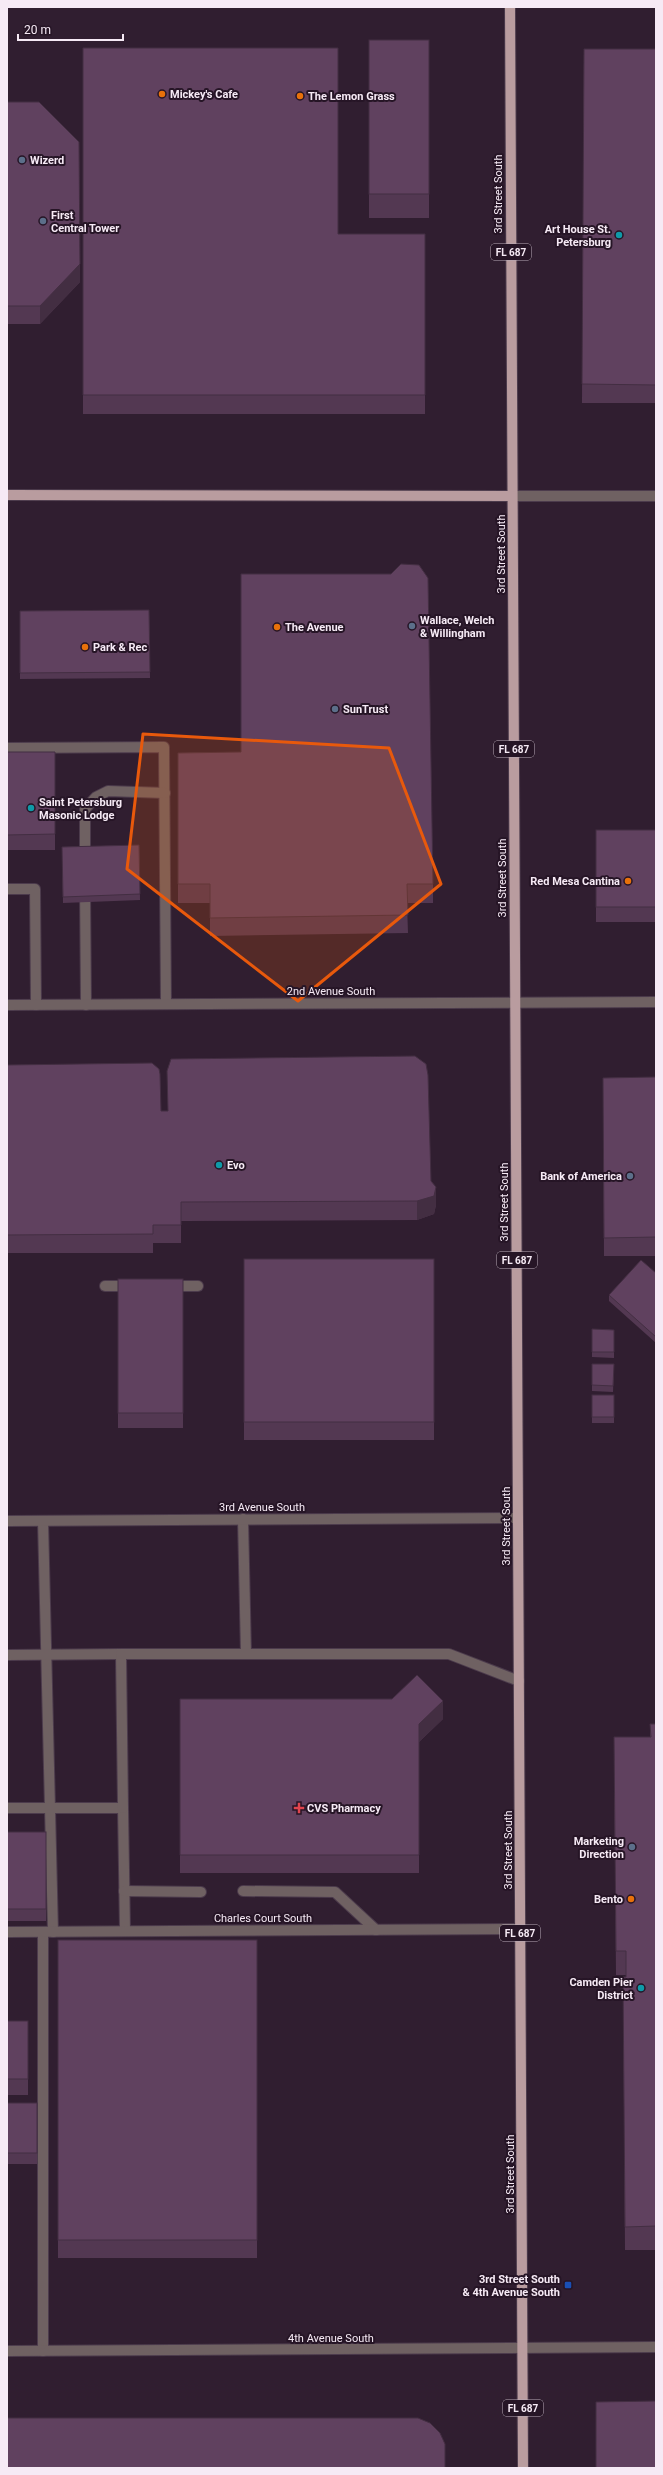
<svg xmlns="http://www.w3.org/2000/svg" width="663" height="2475" font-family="Roboto,sans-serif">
<rect width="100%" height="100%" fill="#301e30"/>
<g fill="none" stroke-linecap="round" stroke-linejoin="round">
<!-- service casing -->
<g stroke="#4c3b4c" stroke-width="12">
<g id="service">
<polyline points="7,748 164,747 166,1004"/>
<polyline points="85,860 85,809 96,797 108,791 165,793"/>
<polyline points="85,888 86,1005"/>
<polyline points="7,889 35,889 36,1005"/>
<polyline points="105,1286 131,1286"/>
<polyline points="169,1286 198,1286"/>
<polyline points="243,1519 246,1654"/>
<polyline points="43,1521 53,1932"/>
<polyline points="7,1655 121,1654"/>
<polyline points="7,1808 123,1808 125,1931"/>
<polyline points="123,1808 121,1654 449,1654 519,1681"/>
<polyline points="124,1891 201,1892"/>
<polyline points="243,1891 335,1892 376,1930"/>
<polyline points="43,1932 43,2351"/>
</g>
</g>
<!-- minor casing -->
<g stroke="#4c3b4c" stroke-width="12">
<g id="minor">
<polyline points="7,1005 656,1002"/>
<polyline points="7,1521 518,1518"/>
<polyline points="7,1932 520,1929"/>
</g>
</g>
<!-- tertiary casing -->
<g stroke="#4c3b4c" stroke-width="12">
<g id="tertiary">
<polyline points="512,496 656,496"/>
<polyline points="7,2351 656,2347"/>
</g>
</g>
<!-- primary casing -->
<g stroke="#4c3b4c" stroke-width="12">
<g id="primary">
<polyline points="510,7 523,2468"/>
<polyline points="7,495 512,496"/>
</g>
</g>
<!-- service -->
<use href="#service" stroke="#6f6162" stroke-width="10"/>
<!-- minor -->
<use href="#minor" stroke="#6f6162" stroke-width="10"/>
<!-- tertiary -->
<use href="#tertiary" stroke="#6f6162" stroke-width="10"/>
<!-- primary -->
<use href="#primary" stroke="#b99c9f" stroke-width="10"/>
</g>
<!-- wall -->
<g fill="#533852">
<rect x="369" y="40" width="60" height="178"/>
<polygon points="83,48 338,234 425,234 425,414 83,414"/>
<polygon points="584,49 656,49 656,403 582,403"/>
<polygon points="7,102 80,282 40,324 7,324"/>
<polygon points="149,610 150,678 20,679 20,611"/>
<rect x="7" y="752" width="48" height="98"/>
<polygon points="241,752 433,884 433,903 407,903 408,933 210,936 210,903 178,903 178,753"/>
<rect x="596" y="830" width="60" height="92"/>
<polygon points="139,845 140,900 63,903 62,847"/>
<polygon points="7,1065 161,1111 431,1181 436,1205 434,1214 417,1220 181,1221 181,1243 153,1243 153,1253 7,1253"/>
<polygon points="656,1077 656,1256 604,1256 603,1078"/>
<rect x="244" y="1259" width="190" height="181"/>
<polygon points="656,1273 656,1343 609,1301 609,1295"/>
<rect x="118" y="1279" width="65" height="149"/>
<polygon points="592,1329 614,1330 614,1358 592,1357"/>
<polygon points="592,1364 614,1364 613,1392 592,1391"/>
<rect x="592" y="1395" width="22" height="28"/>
<polygon points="180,1699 392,1699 443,1719 419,1742 419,1873 180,1873"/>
<polygon points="650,1724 656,1724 656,2250 625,2250 623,1977 626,1977 626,1975 616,1975 614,1761 650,1737"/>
<rect x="7" y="1832" width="39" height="89"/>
<rect x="58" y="1940" width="199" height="318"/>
<rect x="7" y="2021" width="21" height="74"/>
<rect x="7" y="2103" width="30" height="61"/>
</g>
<!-- shaded-wall -->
<g fill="#432e42">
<polygon points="80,264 80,282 40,324 40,306"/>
<polygon points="436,1187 436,1205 434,1214 417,1220 417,1201"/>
<polygon points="443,1701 443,1719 419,1742 419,1724"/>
</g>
<!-- building -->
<g fill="#60415f" stroke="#432e42">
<rect x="369" y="40" width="60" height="154"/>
<polygon points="83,48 338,48 338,234 425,234 425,395 83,395"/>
<polygon points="584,49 656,49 656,385 582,384"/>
<polygon points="7,102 39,102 79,142 80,264 40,306 7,306"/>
<polygon points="401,564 419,565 428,578 433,884 407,884 408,915 210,918 210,884 178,884 178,753 241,752 241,574 391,574"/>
<polygon points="149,610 150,672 20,673 20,611"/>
<polygon points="7,752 55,752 55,834 7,835"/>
<rect x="596" y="830" width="60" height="77"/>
<polygon points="139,845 140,894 63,897 62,847"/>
<polygon points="415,1056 426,1064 428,1075 431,1181 436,1187 434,1196 417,1201 181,1202 181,1225 153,1225 153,1234 7,1235 7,1065 152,1063 159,1069 160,1074 161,1111 168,1111 167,1071 171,1059"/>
<polygon points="656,1077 656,1237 604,1238 603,1078"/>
<rect x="244" y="1259" width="190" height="163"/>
<polygon points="641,1260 656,1273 656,1337 609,1295"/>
<rect x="118" y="1279" width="65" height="134"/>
<polygon points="592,1329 614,1330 614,1352 592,1352"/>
<polygon points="592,1364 614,1364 613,1386 592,1385"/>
<rect x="592" y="1395" width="22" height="22"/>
<polygon points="417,1675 443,1701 419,1724 419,1855 180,1855 180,1699 392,1699"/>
<polygon points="650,1724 656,1724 656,2226 625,2227 623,1977 626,1977 626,1951 616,1951 614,1737 651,1737"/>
<rect x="7" y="1832" width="39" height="77"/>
<rect x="58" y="1940" width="199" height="300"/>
<rect x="7" y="2021" width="21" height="58"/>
<rect x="7" y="2103" width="30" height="50"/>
<polygon points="656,2401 656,2468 596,2468 596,2402"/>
<polygon points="7,2418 418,2418 430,2423 440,2433 445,2444 445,2468 7,2468"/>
</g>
<!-- marked area -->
<path fill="#e8590c" fill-opacity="0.2" stroke="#e8590c" stroke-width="3" stroke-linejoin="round" d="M143 734 389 748 441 884 298 1001 127 869Z"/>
<!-- markers -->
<g fill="#e8710a" stroke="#261526" stroke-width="1.5">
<circle cx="162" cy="94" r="4"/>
<circle cx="300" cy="96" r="4"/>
<circle cx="277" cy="627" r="4"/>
<circle cx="85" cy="647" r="4"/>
<circle cx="628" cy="881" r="4"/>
<circle cx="631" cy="1899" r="4"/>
</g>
<g fill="#5c6f8a" stroke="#261526" stroke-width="1.5">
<circle cx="22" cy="160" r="4"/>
<circle cx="43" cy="221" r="4"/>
<circle cx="412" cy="626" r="4"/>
<circle cx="335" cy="709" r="4"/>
<circle cx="630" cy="1176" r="4"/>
<circle cx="632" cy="1847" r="4"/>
</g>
<g fill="#0f9aa8" stroke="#261526" stroke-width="1.5">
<circle cx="619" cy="235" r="4"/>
<circle cx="31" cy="808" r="4"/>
<circle cx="219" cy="1165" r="4"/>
<circle cx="641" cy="1988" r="4"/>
</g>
<path fill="#e0444e" stroke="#261526" stroke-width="1.5" d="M297 1802h4v4h4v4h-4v4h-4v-4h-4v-4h4z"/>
<rect fill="#1a4fb4" stroke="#261526" stroke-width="1.5" x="564" y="2281" width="8" height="8" rx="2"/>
<g text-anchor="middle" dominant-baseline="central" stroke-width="4" stroke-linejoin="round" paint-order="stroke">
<!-- shield labels -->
<g fill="#261526" stroke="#b8aab7" stroke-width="1">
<rect x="491" y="244" width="40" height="16" rx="3"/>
<rect x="494" y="741" width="40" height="16" rx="3"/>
<rect x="497" y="1252" width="40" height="16" rx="3"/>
<rect x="500" y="1925" width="40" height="16" rx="3"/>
<rect x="503" y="2400" width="40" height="16" rx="3"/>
</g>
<g font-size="10" font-weight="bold" fill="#f6eaf5">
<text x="511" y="252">FL 687</text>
<text x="514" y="749">FL 687</text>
<text x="517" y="1260">FL 687</text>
<text x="520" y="1933">FL 687</text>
<text x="523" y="2408">FL 687</text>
</g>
<!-- poi labels -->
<g font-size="11" font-weight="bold" fill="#f6eaf5" stroke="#261526" text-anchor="start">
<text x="170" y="94">Mickey's Cafe</text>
<text x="308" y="96">The Lemon Grass</text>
<text x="30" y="160">Wizerd</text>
<text x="51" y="215">First<tspan x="51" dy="13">Central Tower</tspan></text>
<text x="611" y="229" text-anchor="end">Art House St.<tspan x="611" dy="13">Petersburg</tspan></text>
<text x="420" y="620">Wallace, Welch<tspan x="420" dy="13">&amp; Willingham</tspan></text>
<text x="285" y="627">The Avenue</text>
<text x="93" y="647">Park &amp; Rec</text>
<text x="343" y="709">SunTrust</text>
<text x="39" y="802">Saint Petersburg<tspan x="39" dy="13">Masonic Lodge</tspan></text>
<text x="620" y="881" text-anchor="end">Red Mesa Cantina</text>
<text x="227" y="1165">Evo</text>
<text x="622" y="1176" text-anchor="end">Bank of America</text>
<text x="307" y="1808">CVS Pharmacy</text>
<text x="624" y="1841" text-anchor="end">Marketing<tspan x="624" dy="13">Direction</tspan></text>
<text x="623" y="1899" text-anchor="end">Bento</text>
<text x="633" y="1982" text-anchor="end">Camden Pier<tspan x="633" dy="13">District</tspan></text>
<text x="560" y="2279" text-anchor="end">3rd Street South<tspan x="560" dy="13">&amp; 4th Avenue South</tspan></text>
</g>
<!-- street labels -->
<g font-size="11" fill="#f6eaf5" stroke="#261526">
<text transform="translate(498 194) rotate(-90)">3rd Street South</text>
<text transform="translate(501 554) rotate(-90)">3rd Street South</text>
<text transform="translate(502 878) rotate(-90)">3rd Street South</text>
<text x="331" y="991">2nd Avenue South</text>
<text transform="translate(504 1202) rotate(-90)">3rd Street South</text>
<text x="262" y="1507">3rd Avenue South</text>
<text transform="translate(506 1526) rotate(-90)">3rd Street South</text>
<text transform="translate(508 1850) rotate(-90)">3rd Street South</text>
<text x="263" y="1918">Charles Court South</text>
<text transform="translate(510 2174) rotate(-90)">3rd Street South</text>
<text x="331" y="2338">4th Avenue South</text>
</g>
</g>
<!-- border -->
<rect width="663" height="2475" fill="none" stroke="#f6eaf5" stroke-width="16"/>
<!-- scale -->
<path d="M18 34v6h105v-6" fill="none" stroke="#f6eaf5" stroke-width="2"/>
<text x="24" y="34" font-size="12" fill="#f6eaf5" stroke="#261526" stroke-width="3" paint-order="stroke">20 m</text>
</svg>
